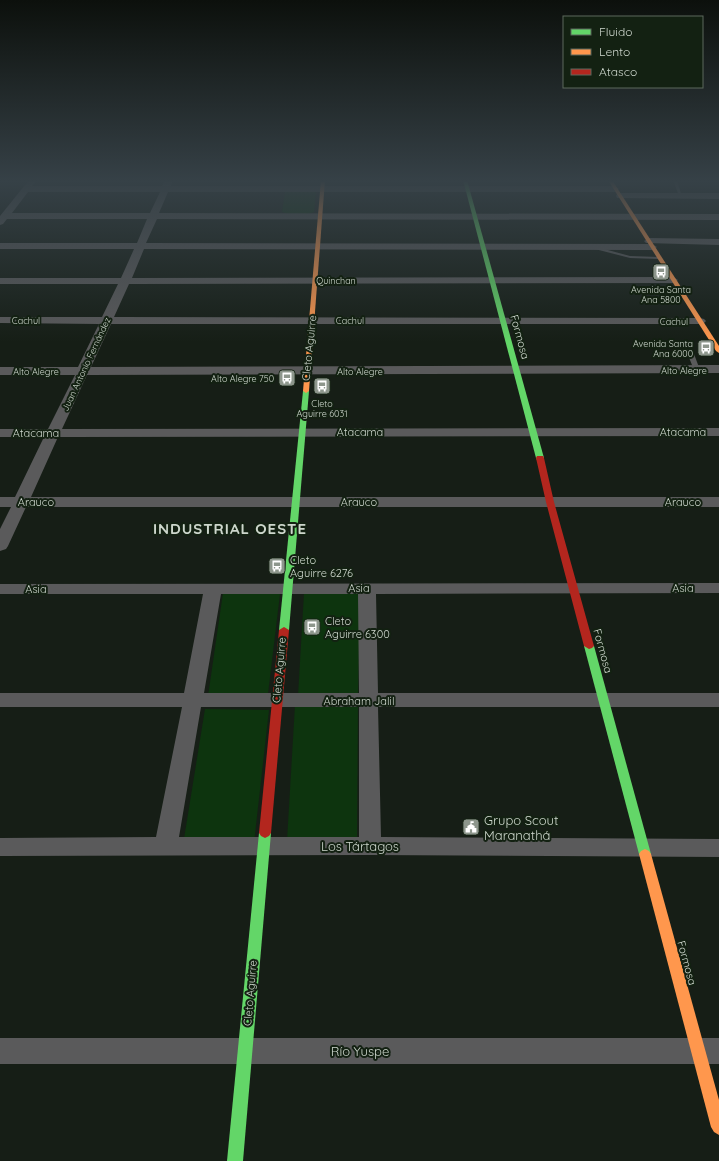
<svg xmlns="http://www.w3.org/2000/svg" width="719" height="1161" font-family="Quicksand,sans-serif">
<rect width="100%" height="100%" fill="#161e16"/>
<!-- green -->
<g fill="#0d340e">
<path d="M288 191 316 192 314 212C306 216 290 215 282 212L285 192Z"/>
<polygon points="223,593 280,594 268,694 208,696"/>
<polygon points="304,593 360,594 358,694 298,696"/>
<polygon points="295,705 358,706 357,839 287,841"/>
<polygon points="205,709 269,710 254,843 183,845"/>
</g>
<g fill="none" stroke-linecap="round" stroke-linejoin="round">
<!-- lane -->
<g fill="#5a5a5b" fill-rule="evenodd">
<polygon points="673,180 677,180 682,197 679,196"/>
<polygon points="593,246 630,256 659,257 661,258 659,259 630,258 591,248 591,246"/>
<polygon points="688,349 694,354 700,370 699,371 695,371 694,370 688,355 685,351"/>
</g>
<!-- street -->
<g fill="#5a5a5b" fill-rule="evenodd">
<path d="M29 180H37L32 186H162L165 180H173L171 186H615L619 189 615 192H168L159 213 719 214V220L157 219 146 243 652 244 657 247 652 250 144 249 132 278 673 277 678 280 673 283 129 284 114 317 700 318 704 319 706 321 704 323 700 324H111L91 367 719 365V373L87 375 62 429 719 428V436L58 437 31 497H719V507H26L8 546 6 549 0 551V529L11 507H0V497H15L44 437H0V429H48L75 375H0V367H78L99 324 0 323V317H102L118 284H0V278H121L134 249H0V243H137L147 219H7L3 224 0 225V216ZM28 192H160L150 213H12Z"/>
<polygon points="620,193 719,193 719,199 617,198 616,196 617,194"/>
<polygon points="649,238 719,239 719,245 646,243 644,241"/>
<path d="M719 583V593L376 594 378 693H719V707H378L381 837 719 839V857L370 855 0 856V838L156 837 182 707H0V693H184L203 594H0V584ZM221 594H358L359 693H204ZM201 707H359V837H179Z"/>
<rect x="0" y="1038" width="719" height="26"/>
</g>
<!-- fast -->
<g fill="#63d668" fill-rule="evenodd">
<polygon points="463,180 467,180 544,458 543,460 537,460 536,458"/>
<polygon points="306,389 309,391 289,630 284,633 279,630 303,391"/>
<polygon points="589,643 594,646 651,854 649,857 645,859 641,857 639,854 584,646"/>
<polygon points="265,828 269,830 271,833 243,1161 227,1161 259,833 261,830"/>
</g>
<!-- slow -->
<g fill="#ff974d" fill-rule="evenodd">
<polygon points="321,180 325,180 309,391 306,393 303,391"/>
<polygon points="608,180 612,180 719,346 719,353 716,351"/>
<polygon points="645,849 649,851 651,854 719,1100 719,1135 714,1132 711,1127 639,854 641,851"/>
</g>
<!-- jam -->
<g fill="#b3261e" fill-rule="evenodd">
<polygon points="537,456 543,456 544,458 554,502 594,646 592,648 589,649 584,646 546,502 536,458"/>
<polygon points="284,627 289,630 271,833 269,836 265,838 261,836 259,833 279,630"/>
</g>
</g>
<!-- sky -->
<linearGradient id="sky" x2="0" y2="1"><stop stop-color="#0c100c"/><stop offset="0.53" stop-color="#364147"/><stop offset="1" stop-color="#364147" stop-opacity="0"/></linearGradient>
<rect width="719" height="342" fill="url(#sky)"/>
<!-- icons -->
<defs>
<g id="bus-square" transform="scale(0.9)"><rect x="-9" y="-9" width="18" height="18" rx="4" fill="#8d968c" stroke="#132112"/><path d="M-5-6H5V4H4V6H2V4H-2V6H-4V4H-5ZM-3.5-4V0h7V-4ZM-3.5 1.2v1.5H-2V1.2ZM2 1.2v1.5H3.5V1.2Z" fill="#fff"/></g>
<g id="civic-square" transform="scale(0.9)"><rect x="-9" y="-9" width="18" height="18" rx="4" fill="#8d968c" stroke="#132112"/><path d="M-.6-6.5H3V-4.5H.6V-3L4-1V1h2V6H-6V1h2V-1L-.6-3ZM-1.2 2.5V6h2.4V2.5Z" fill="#fff"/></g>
</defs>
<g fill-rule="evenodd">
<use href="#bus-square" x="661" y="272"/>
<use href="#bus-square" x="706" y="348"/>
<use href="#bus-square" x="287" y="378"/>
<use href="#bus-square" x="322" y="386"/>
<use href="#bus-square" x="277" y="566"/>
<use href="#bus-square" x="312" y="627"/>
<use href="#civic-square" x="471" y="827"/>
</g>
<g text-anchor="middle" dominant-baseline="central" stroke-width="4" stroke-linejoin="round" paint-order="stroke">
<!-- far-street labels -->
<g font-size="9" fill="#cdd6cc" stroke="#132112">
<text x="336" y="280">Quinchan</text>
<text x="26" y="320">Cachul</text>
<text x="350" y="320">Cachul</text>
<text x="674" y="321">Cachul</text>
<text transform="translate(86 364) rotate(-65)">Juan Antonio Fernández</text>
<text x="684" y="370">Alto Alegre</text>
<text x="36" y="371">Alto Alegre</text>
<text x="360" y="371">Alto Alegre</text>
</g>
<!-- far-poi labels -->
<g font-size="9" fill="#cdd6cc" stroke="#132112">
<text x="661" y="289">Avenida Santa<tspan x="661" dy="10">Ana 5800</tspan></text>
<text x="693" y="343" text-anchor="end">Avenida Santa<tspan x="693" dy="10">Ana 6000</tspan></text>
<text x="274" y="378" text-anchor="end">Alto Alegre 750</text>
<text x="322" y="403">Cleto<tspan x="322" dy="10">Aguirre 6031</tspan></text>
</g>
<!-- street labels -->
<g font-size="11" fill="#cdd6cc" stroke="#132112">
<text transform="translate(520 337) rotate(75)">Formosa</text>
<text transform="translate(309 348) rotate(-84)">Cleto Aguirre</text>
<text x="360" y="432">Atacama</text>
<text x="683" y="432">Atacama</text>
<text x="36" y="433">Atacama</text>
<text x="36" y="502">Arauco</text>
<text x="359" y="502">Arauco</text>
<text x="683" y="502">Arauco</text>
<text x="359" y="588">Asia</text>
<text x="683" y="588">Asia</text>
<text x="36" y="589">Asia</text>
<text transform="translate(603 651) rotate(75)">Formosa</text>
<text transform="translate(279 670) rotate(-85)">Cleto Aguirre</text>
<text x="359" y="701">Abraham Jalil</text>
<text transform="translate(687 963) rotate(75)">Formosa</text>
<text transform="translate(250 993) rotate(-85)">Cleto Aguirre</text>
</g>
<!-- poi labels -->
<g font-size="11" fill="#cdd6cc" stroke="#132112" text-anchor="start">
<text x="290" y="560">Cleto<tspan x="290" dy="13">Aguirre 6276</tspan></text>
<text x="325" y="621">Cleto<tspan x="325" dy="13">Aguirre 6300</tspan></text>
</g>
<!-- near-poi labels -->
<g font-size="13" fill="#cdd6cc" stroke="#132112" text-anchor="start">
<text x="484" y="820">Grupo Scout<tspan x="484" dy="15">Maranathá</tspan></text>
</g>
<!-- near-street labels -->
<g font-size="13" fill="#cdd6cc" stroke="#132112">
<text x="360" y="846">Los Tártagos</text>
<text x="360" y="1051">Río Yuspe</text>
</g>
<!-- district labels -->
<g font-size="15" font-weight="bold" letter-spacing="1" fill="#cdd6cc" stroke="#132112">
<text x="230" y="528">INDUSTRIAL OESTE</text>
</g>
</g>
<!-- legend -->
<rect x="563" y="16" width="140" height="72" fill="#132112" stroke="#5d695c"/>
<rect x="571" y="29" width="20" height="6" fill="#63d668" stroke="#5d695c"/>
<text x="599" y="36" font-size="12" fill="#cdd6cc">Fluido</text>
<rect x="571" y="49" width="20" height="6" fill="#ff974d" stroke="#5d695c"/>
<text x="599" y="56" font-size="12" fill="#cdd6cc">Lento</text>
<rect x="571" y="69" width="20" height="6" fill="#b3261e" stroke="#5d695c"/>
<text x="599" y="76" font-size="12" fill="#cdd6cc">Atasco</text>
</svg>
